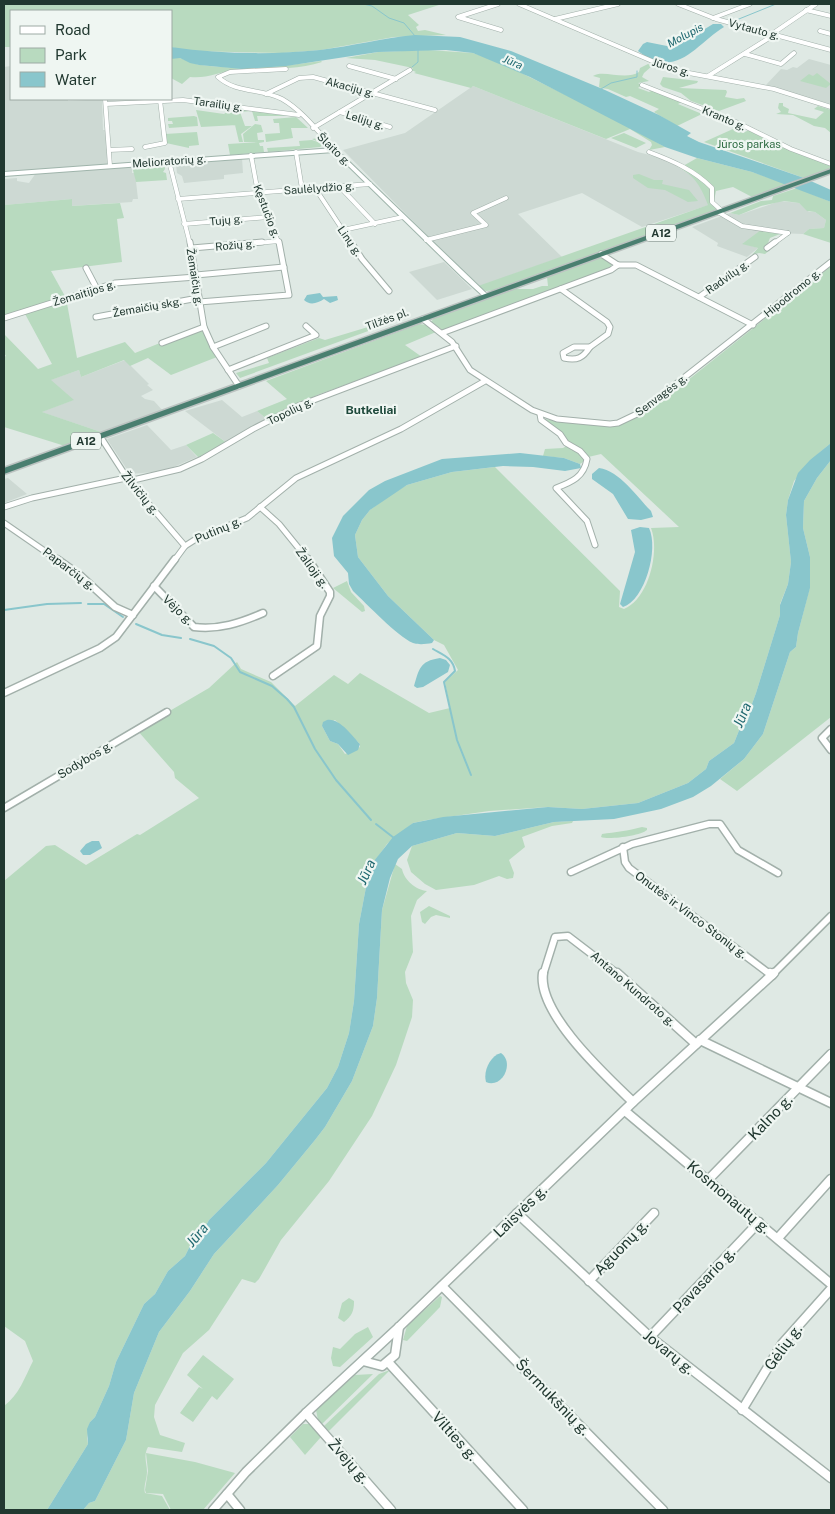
<svg xmlns="http://www.w3.org/2000/svg" width="835" height="1514" font-family="'Public Sans',sans-serif">
<rect width="100%" height="100%" fill="#dfe9e4"/>
<!-- built -->
<g fill="#cdd9d3">
<polygon points="809,59 831,65 831,104 765,86 781,69 787,70 793,67 797,68"/>
<polygon points="11,66 11,99 68,99 68,101 102,99 103,130 108,130 110,165 4,172 4,67"/>
<polygon points="473,86 638,152 665,159 694,177 701,187 709,205 642,227 582,193 518,214 562,257 480,286 451,260 343,150 405,133"/>
<polygon points="242,158 243,173 224,175 224,179 184,183 182,176 177,173 176,165 178,163"/>
<polygon points="132,166 132,173 135,173 138,199 133,199 132,202 71,206 72,199 4,205 4,179 17,178 17,181 29,183 36,173"/>
<polygon points="780,201 799,203 809,212 815,212 826,220 824,228 809,229 803,234 779,233 743,243 758,248 747,257 717,246 718,243 692,227 730,213 739,215"/>
<polygon points="444,262 472,289 437,300 409,272"/>
<polygon points="125,360 149,384 147,385 153,390 141,396 145,399 154,401 163,411 104,433 41,412 73,400 50,380 79,370 81,377"/>
<polygon points="222,400 242,417 257,411 268,420 227,443 185,411"/>
<polygon points="147,425 171,450 186,445 197,457 171,468 154,472 130,474 107,439"/>
<polygon points="8,478 27,494 4,503 4,479"/>
</g>
<!-- green -->
<g fill="#b8dabf" fill-rule="evenodd">
<polygon points="4,4 442,4 408,15 419,25 416,27 418,31 425,30 446,35 394,37 321,50 283,53 188,51 171,47 171,11 11,11 11,47 4,47"/>
<polygon points="428,50 473,53 497,61 623,123 665,147 649,150 652,145 651,142 630,129 606,139 473,86 471,88 414,73 416,72 411,70 413,68 375,60 346,58 378,52"/>
<path d="M175 57C184 58 192 64 201 65 242 70 280 67 321 61L322 62C295 71 264 68 236 70 219 72 206 79 190 77L182 84 171 78V59Z"/>
<path d="M648 64 652 66 644 73 642 77 649 81 638 83 642 85 638 88 649 92 655 89 683 101 678 104 702 114 677 126 654 112 659 109 630 96 626 97 608 89 601 88 599 87 600 78 593 76C603 69 625 81 639 72L640 68Z"/>
<polygon points="817,73 831,84 826,88 800,81 809,74 813,76"/>
<polygon points="663,77 698,81 697,83 679,88 726,90 727,92 725,97 737,99 744,98 746,101 719,111 691,101 681,93 663,87 660,84"/>
<polygon points="779,103 783,103 783,106 789,109 788,113 816,119 824,112 814,109 818,106 831,110 831,133 825,128 814,126 793,115 776,114 781,112 778,108"/>
<polygon points="241,109 287,116 257,116 258,121 255,121 252,111 240,112 245,126 252,126 241,134 243,142 239,142 235,125 237,125 201,127 196,110 224,114 228,111 234,111"/>
<polygon points="194,116 197,117 198,126 169,128 168,124 173,124 172,121 168,121 168,118"/>
<polygon points="296,117 308,128 291,128 293,138 266,142 265,134 280,133 279,123 274,123 273,119"/>
<polygon points="255,124 261,125 263,132 257,133 258,140 264,140 264,142 259,143 260,146 263,146 264,152 230,155 228,144 258,142 244,142 243,134"/>
<polygon points="733,129 743,133 749,130 831,165 831,168 804,178 704,142"/>
<polygon points="197,132 199,145 189,146 189,148 166,143 165,134"/>
<polygon points="624,133 646,143 636,148 611,138"/>
<polygon points="318,138 323,145 320,147 268,152 267,148 300,146 299,141 312,140 321,143 312,139"/>
<path d="M697 158 752 172 787 184 752 197 733 187 716 191 714 201 721 208 496 290 486 291 478 286 708 205C697 176 690 174 665 159L683 166Z"/>
<polygon points="164,163 165,169 163,172 166,173 167,180 136,182 132,166"/>
<polygon points="639,174 654,180 663,180 662,184 689,190 698,201 688,202 665,190 648,188 633,178 633,175"/>
<polygon points="797,188 831,202 831,243 803,234 809,229 824,228 826,220 815,212 807,211 799,203 784,201 761,206 739,215 730,213 761,201 772,200 773,196"/>
<polygon points="72,199 72,206 120,203 124,218 117,219 122,262 51,271 66,298 77,358 125,342 135,353 160,343 162,345 202,331 217,357 171,375 148,358 130,366 124,360 81,377 79,370 51,380 74,400 42,412 104,433 65,446 4,427 4,357 6,356 4,353 4,334 38,369 52,364 24,312 4,318 4,205"/>
<polygon points="761,230 780,234 770,238 768,243 763,248 770,250 765,254 759,253 752,255 758,248 742,244"/>
<polygon points="602,257 611,264 611,267 444,331 431,322 434,318 515,289 533,289 542,286 548,286 547,277"/>
<path d="M831 266V443L819 453 794 481 788 500 786 515 791 562 788 584 780 604V615L756 693 746 720 740 728 734 743 709 761 706 769 688 783 638 803 582 809 548 807 489 811 427 820 413 823 387 844 375 861 367 882 359 924 354 1001 349 1033 338 1067 327 1088 266 1163 209 1220 204 1229 193 1240 185 1256 168 1271 155 1294 144 1304 116 1362 109 1386 95 1417 90 1422 87 1438 88 1444 47 1510H4V1406C19 1395 25 1377 33 1361L25 1341 4 1326V881L46 846 55 845 86 865 137 834 140 835 199 798 175 778 174 772 137 730 209 688 237 662 241 669 271 682 295 706 334 675 348 684 360 673 429 713 450 708 445 682 458 670 444 645 434 640 388 596 358 557 355 535 362 520 370 510 393 493 407 485 452 472 495 467 620 591 619 607 624 609C649 599 660 551 651 528L679 527 601 454 584 458 583 462 580 464 564 458 543 456 545 449 563 448 570 444 544 419 607 426 627 422 658 404ZM335 720 360 744V747L345 754 338 744 330 741 322 726Z"/>
<polygon points="419,324 427,325 436,332 405,345 422,357 317,395 268,420 257,411 287,399 266,381"/>
<polygon points="368,327 371,330 240,378 236,373 269,363 267,358 319,338 325,340"/>
<polygon points="213,433 227,443 200,459 186,445"/>
<polygon points="831,460 831,717 737,791 720,779 744,759 763,734 790,652 796,647 798,633 810,587 810,557 803,528 804,501 817,478"/>
<polygon points="347,581 351,592 364,606 365,611 362,612 333,588"/>
<polygon points="573,821 572,823 552,826 522,837 525,847 509,860 514,873 513,878 507,879 499,876 474,885 436,890 425,884 411,872 407,860 412,846 457,833 495,836 554,822"/>
<path d="M642 827 647 828V830C640 836 608 840 601 837L602 834C615 832 628 831 642 827Z"/>
<path d="M395 864 402 869C404 880 416 890 427 891L417 900 411 916 413 952 405 972 406 983 413 1000 412 1017 396 1065 372 1116 329 1181 281 1240 259 1279 255 1283 242 1279 209 1330 183 1353 155 1405 154 1417 160 1435 185 1443 182 1452 148 1447C143 1456 147 1463 147 1472 147 1480 143 1486 145 1493L162 1496 170 1510H83L89 1503 95 1501 126 1440 134 1393 159 1332 190 1291 214 1254 278 1185 315 1140 325 1127 352 1081 373 1026 377 998 382 910Z"/>
<polygon points="429,906 450,916 450,918 436,915 431,917 425,924 422,922 420,912"/>
<polygon points="440,1296 442,1297 440,1307 407,1341 403,1340 407,1326"/>
<path d="M349 1298 354 1301C354 1311 352 1316 344 1322L338 1318 342 1303Z"/>
<polygon points="368,1327 373,1337 340,1367 333,1366 331,1358 333,1347 340,1349 355,1334"/>
<polygon points="203,1355 234,1379 217,1400 212,1396 193,1422 180,1413 199,1387 203,1389 187,1375"/>
<polygon points="390,1370 329,1431 324,1426 379,1374"/>
<polygon points="373,1374 322,1424 318,1420 316,1410 355,1375"/>
<polygon points="303,1424 309,1424 321,1437 305,1455 290,1437"/>
<polygon points="146,1453 195,1462 235,1473 203,1510 171,1510 163,1494 146,1493 145,1490 148,1471"/>
</g>
<!-- water -->
<g fill="#89c6cc">
<path d="M713 24H721L724 27C695 45 676 81 638 51L643 44 647 42 667 46H677Z"/>
<path d="M415 35 460 37 511 51 605 90 659 115 691 133 687 136 699 142 804 178 831 190V202L752 172 697 158 665 147 530 77 473 53 446 50 378 52 286 66 242 69 199 65 190 63 180 58 171 59V47C220 54 271 55 320 50 352 46 383 38 415 35Z"/>
<path d="M320 293 323 297 337 296 338 300 330 303 324 299C318 303 310 306 304 300L307 295Z"/>
<polygon points="831,443 831,460 817,478 804,501 803,528 810,557 810,588 798,633 796,647 790,652 763,734 744,759 711,786 693,797 661,809 614,819 554,822 495,836 457,833 412,846 398,859 390,878 382,910 377,998 373,1026 352,1081 325,1127 315,1140 278,1185 214,1254 190,1291 159,1332 134,1393 126,1440 95,1501 89,1503 83,1510 47,1510 88,1444 87,1429 90,1422 95,1417 109,1386 116,1362 144,1304 155,1294 168,1271 185,1256 193,1240 204,1229 209,1220 266,1163 327,1088 338,1067 349,1033 354,1001 359,924 367,882 374,861 393,837 413,823 443,817 548,807 582,809 638,803 688,783 706,769 709,761 734,743 740,728 746,720 756,693 780,615 780,605 788,584 791,562 786,515 788,500 798,473 810,460"/>
<path d="M520 453 564 458 580 464 581 468 565 471 533 467 503 466 452 472 407 485 370 510 362 520 355 535 358 557 388 596 434 640 432 643C426 644 419 645 413 643 397 636 367 604 353 591L349 584 348 573 334 556 332 538 343 516 369 490 385 481 442 459Z"/>
<path d="M599 468C620 471 637 497 651 511L653 517 641 520 628 519 613 494 592 479V474Z"/>
<path d="M640 527 649 528C659 549 645 600 623 607L620 604 635 552 631 530Z"/>
<path d="M440 658 446 660 450 665 448 672 423 687 417 688 414 686C419 670 419 661 440 658Z"/>
<path d="M327 720C340 718 352 736 360 744L358 750 348 755 338 744 330 741 322 726 323 722Z"/>
<polygon points="92,841 99,841 102,848 90,855 83,855 80,851 86,844"/>
<path d="M501 1053C515 1063 502 1089 486 1082 483 1071 490 1056 501 1053Z"/>
</g>
<g fill="none" stroke-linecap="round" stroke-linejoin="round">
<!-- stream-far1 -->
<g stroke="#89c6cc" stroke-width="1">
<polyline points="363,4 372,6 389,18 404,23 415,36"/>
<polyline points="734,21 776,4"/>
<polyline points="412,67 418,62 418,50"/>
<polyline points="601,89 611,83 637,77 637,71"/>
</g>
<!-- stream -->
<g stroke="#89c6cc" stroke-width="2">
<polyline points="88,604 104,604 123,617"/>
<polyline points="4,610 47,604 81,603"/>
<polyline points="136,624 162,635 181,638"/>
<polyline points="190,639 214,646 231,658 240,672 272,686 287,699 294,707 315,749 336,780 371,820"/>
<path d="M433 649C443 655 453 658 455 671L444 682 457 740 471 775"/>
<polyline points="376,824 394,838"/>
</g>
<!-- minor-far3 casing -->
<g stroke="#a2b0aa" stroke-width="5">
<g id="minor-far3">
<polyline points="498,4 458,17 501,30"/>
<polyline points="519,4 673,70 774,89 831,107"/>
<polyline points="678,4 716,19 831,50"/>
<polyline points="806,10 831,16"/>
<polyline points="713,18 750,4"/>
<polyline points="555,19 618,4"/>
<polyline points="820,31 831,34"/>
<polyline points="772,34 816,4"/>
<polyline points="745,54 781,64 794,53"/>
<polyline points="349,66 396,79"/>
<path d="M286 69 230 72 218 77C237 94 261 88 282 99 303 111 319 133 335 150"/>
<polyline points="708,76 774,35"/>
<polyline points="642,85 736,122 791,149 831,164"/>
<polyline points="266,94 299,78 313,77 435,110"/>
<polyline points="105,99 110,166"/>
<polyline points="106,104 183,100 299,115"/>
<polyline points="340,112 390,127"/>
<polyline points="313,128 410,70"/>
<polyline points="145,147 165,143 160,100"/>
<polyline points="109,150 132,149"/>
<polyline points="296,152 302,189"/>
<path d="M649 152C673 161 694 170 712 188V202L722 211"/>
<polyline points="251,155 258,193 279,244"/>
<polyline points="169,161 190,244"/>
<polyline points="339,186 375,224"/>
<polyline points="315,188 352,244"/>
<polyline points="178,199 370,184"/>
<polyline points="718,212 742,226 788,233"/>
<polyline points="184,224 268,217"/>
<polyline points="343,230 403,217"/>
<polyline points="426,240 486,225 473,213 506,198"/>
<polyline points="247,244 279,241"/>
<polyline points="773,244 788,233"/>
</g>
</g>
<!-- minor-far2 casing -->
<g stroke="#a2b0aa" stroke-width="7">
<g id="minor-far2">
<polyline points="190,242 204,327 213,347 239,386"/>
<polyline points="351,242 362,259 389,291"/>
<polyline points="192,248 262,242"/>
<polyline points="767,248 775,242"/>
<polyline points="601,254 618,265 636,265 753,325"/>
<polyline points="86,268 97,289"/>
<polyline points="196,275 284,267"/>
<polyline points="561,289 607,322 610,327 608,334 590,347"/>
<polyline points="699,297 755,257"/>
<polyline points="199,302 289,295 279,242"/>
<polyline points="96,317 198,298"/>
<polyline points="4,318 115,283 196,277"/>
<polyline points="423,319 452,342 470,370 532,410 557,419 610,424 618,423 639,413 831,262"/>
<polyline points="442,333 611,270 618,265"/>
<polyline points="162,343 204,327"/>
<polyline points="213,347 266,326"/>
<path d="M574 347H590C583 358 577 361 564 358L563 353Z"/>
<polyline points="228,370 316,335 306,326"/>
<path d="M540 414 541 420 560 434 566 443 580 451 587 459C584 477 572 482 556 488L587 521 595 545"/>
<polyline points="100,436 129,481 185,546"/>
<polyline points="129,481 180,469 202,459 253,429 298,406 456,346"/>
<polyline points="4,507 32,498 126,478"/>
<polyline points="260,507 279,524 309,561"/>
<polyline points="4,523 59,561"/>
<polyline points="174,561 185,546 196,539 247,518 296,478 401,429 485,381"/>
</g>
</g>
<!-- minor-far1 casing -->
<g stroke="#a2b0aa" stroke-width="9">
<g id="minor-far1">
<polyline points="57,559 81,576 115,607 133,615"/>
<path d="M154 586 194 627C219 630 240 623 263 613"/>
<polyline points="273,676 317,646 320,616 330,596 330,592 308,559"/>
<polyline points="4,693 100,648 116,637 175,559"/>
<polyline points="831,729 822,738 831,750"/>
<polyline points="4,808 167,712"/>
<polyline points="623,847 625,862 629,868 771,975"/>
<polyline points="571,872 632,844 709,824 720,824 738,850 778,873"/>
<polyline points="543,975 555,937 568,936 619,975"/>
<polyline points="772,975 831,916"/>
</g>
</g>
<!-- minor casing -->
<g stroke="#a2b0aa" stroke-width="11">
<g id="minor">
<path d="M543 973C537 1013 605 1075 633 1102"/>
<polyline points="617,973 696,1044"/>
<polyline points="770,973 772,975"/>
<polyline points="700,1040 831,1103"/>
<polyline points="625,1111 831,1284"/>
<polyline points="709,1179 831,1054"/>
<polyline points="517,1213 650,1337 831,1478"/>
<polyline points="778,1238 831,1179"/>
<polyline points="589,1281 654,1213"/>
<polyline points="442,1286 663,1510"/>
<polyline points="650,1337 759,1222"/>
<polyline points="363,1361 382,1366 395,1355 399,1327"/>
<polyline points="388,1362 523,1510"/>
<polyline points="742,1410 782,1344 831,1289"/>
<polyline points="306,1413 391,1510"/>
<polyline points="227,1494 240,1510"/>
<polyline points="213,1510 246,1472 306,1413 399,1327 633,1102 774,973"/>
</g>
</g>
<!-- secondary casing -->
<g stroke="#9fb4ab" stroke-width="2">
<polygon id="secondary" points="335,148 488,295 488,297 484,297 462,277 334,152 4,176 4,172"/>
</g>
<!-- trunk casing -->
<g stroke="#bcc3c1" stroke-width="3">
<polygon id="trunk" points="831,169 831,173 4,474 4,468"/>
</g>
<!-- minor-far3 -->
<use href="#minor-far3" stroke="#fff" stroke-width="4"/>
<!-- minor-far2 -->
<use href="#minor-far2" stroke="#fff" stroke-width="5"/>
<!-- minor-far1 -->
<use href="#minor-far1" stroke="#fff" stroke-width="6"/>
<!-- minor -->
<use href="#minor" stroke="#fff" stroke-width="8"/>
<!-- secondary -->
<use href="#secondary" fill="#fff" fill-rule="evenodd"/>
<!-- trunk -->
<use href="#trunk" fill="#4a7f70" fill-rule="evenodd"/>
</g>
<g text-anchor="middle" dominant-baseline="central" stroke-width="4.5" stroke-linejoin="round" paint-order="stroke">
<!-- far-street labels -->
<g font-size="11" fill="#213830" stroke="#eff6f2">
<text transform="translate(754 29) rotate(15)">Vytauto g.</text>
<text transform="translate(671 67) rotate(17)">Jūros g.</text>
<text transform="translate(350 87) rotate(15)">Akacijų g.</text>
<text transform="translate(218 104) rotate(8)">Tarailių g.</text>
<text transform="translate(724 118) rotate(23)">Kranto g.</text>
<text transform="translate(365 120) rotate(17)">Lelijų g.</text>
<text transform="translate(334 149) rotate(44)">Šlaito g.</text>
<text transform="translate(169 161) rotate(-4)">Melioratorių g.</text>
<text transform="translate(319 188) rotate(-4)">Saulėlydžio g.</text>
<text transform="translate(267 211) rotate(69)">Kęstučio g.</text>
<text transform="translate(226 220) rotate(-5)">Tujų g.</text>
<text transform="translate(350 241) rotate(55)">Linų g.</text>
<text transform="translate(235 245) rotate(-5)">Rožių g.</text>
<text transform="translate(195 277) rotate(81)">Žemaičių g.</text>
<text transform="translate(727 277) rotate(-35)">Radvilų g.</text>
<text transform="translate(84 293) rotate(-17)">Žemaitijos g.</text>
<text transform="translate(792 293) rotate(-39)">Hipodromo g.</text>
<text transform="translate(147 307) rotate(-10)">Žemaičių skg.</text>
<text transform="translate(387 319) rotate(-20)">Tilžės pl.</text>
<text transform="translate(661 395) rotate(-37)">Senvagės g.</text>
<text transform="translate(290 411) rotate(-26)">Topolių g.</text>
</g>
<!-- far-water labels -->
<g font-size="11" font-style="italic" fill="#1f6870" stroke="#eff6f2">
<text transform="translate(685 35) rotate(-28)">Molupis</text>
<text transform="translate(513 62) rotate(23)">Jūra</text>
</g>
<!-- far-park labels -->
<g font-size="11" fill="#2e6c42" stroke="#eff6f2">
<text x="749" y="144">Jūros parkas</text>
</g>
<!-- shield labels -->
<g fill="#eff6f2" stroke="#5f716a" stroke-width="1">
<rect x="646" y="224.5" width="30" height="17" rx="4"/>
<rect x="71" y="432.5" width="30" height="17" rx="4"/>
</g>
<g font-size="11" font-weight="bold" fill="#213830">
<text x="661" y="233">A12</text>
<text x="86" y="441">A12</text>
</g>
<!-- far-quarter labels -->
<g font-size="12" font-weight="bold" fill="#1e493b" stroke="#eff6f2">
<text x="371" y="410">Butkeliai</text>
</g>
<!-- street labels -->
<g font-size="12" fill="#213830" stroke="#eff6f2">
<text transform="translate(140 493) rotate(51)">Žilvičių g.</text>
<text transform="translate(218 530) rotate(-23)">Putinų g.</text>
<text transform="translate(312 568) rotate(54)">Žalioji g.</text>
<text transform="translate(69 569) rotate(37)">Paparčių g.</text>
<text transform="translate(178 610) rotate(44)">Vėjo g.</text>
<text transform="translate(85 760) rotate(-31)">Sodybos g.</text>
<text transform="translate(691 915) rotate(37)">Onutės ir Vinco Stonių g.</text>
<text transform="translate(633 989) rotate(41)">Antano Kundroto g.</text>
</g>
<!-- water labels -->
<g font-size="14" font-style="italic" fill="#1f6870" stroke="#eff6f2">
<text transform="translate(742 715) rotate(-67)">Jūra</text>
<text transform="translate(366 872) rotate(-66)">Jūra</text>
<text transform="translate(197 1235) rotate(-50)">Jūra</text>
</g>
<!-- near-street labels -->
<g font-size="15" fill="#213830" stroke="#eff6f2">
<text transform="translate(770 1117) rotate(-46)">Kalno g.</text>
<text transform="translate(729 1197) rotate(40)">Kosmonautų g.</text>
<text transform="translate(520 1211) rotate(-44)">Laisvės g.</text>
<text transform="translate(621 1247) rotate(-46)">Aguonų g.</text>
<text transform="translate(704 1280) rotate(-47)">Pavasario g.</text>
<text transform="translate(783 1347) rotate(-54)">Gėlių g.</text>
<text transform="translate(669 1352) rotate(39)">Jovarų g.</text>
<text transform="translate(553 1397) rotate(46)">Šermukšnių g.</text>
<text transform="translate(455 1436) rotate(48)">Vilties g.</text>
<text transform="translate(349 1461) rotate(49)">Žvejų g.</text>
</g>
</g>
<!-- border -->
<rect width="835" height="1514" fill="none" stroke="#213830" stroke-width="10"/>
<!-- legend -->
<rect x="10" y="10" width="162" height="90" fill="#eff6f2" stroke="#9daaa4"/>
<rect x="20" y="26" width="25" height="8" fill="#ffffff" stroke="#9daaa4"/>
<text x="55" y="35" font-size="15" fill="#213830">Road</text>
<rect x="20" y="48" width="25" height="15" fill="#b8dabf" stroke="#9daaa4"/>
<text x="55" y="60" font-size="15" fill="#213830">Park</text>
<rect x="20" y="72" width="25" height="15" fill="#89c6cc" stroke="#9daaa4"/>
<text x="55" y="85" font-size="15" fill="#213830">Water</text>
</svg>
